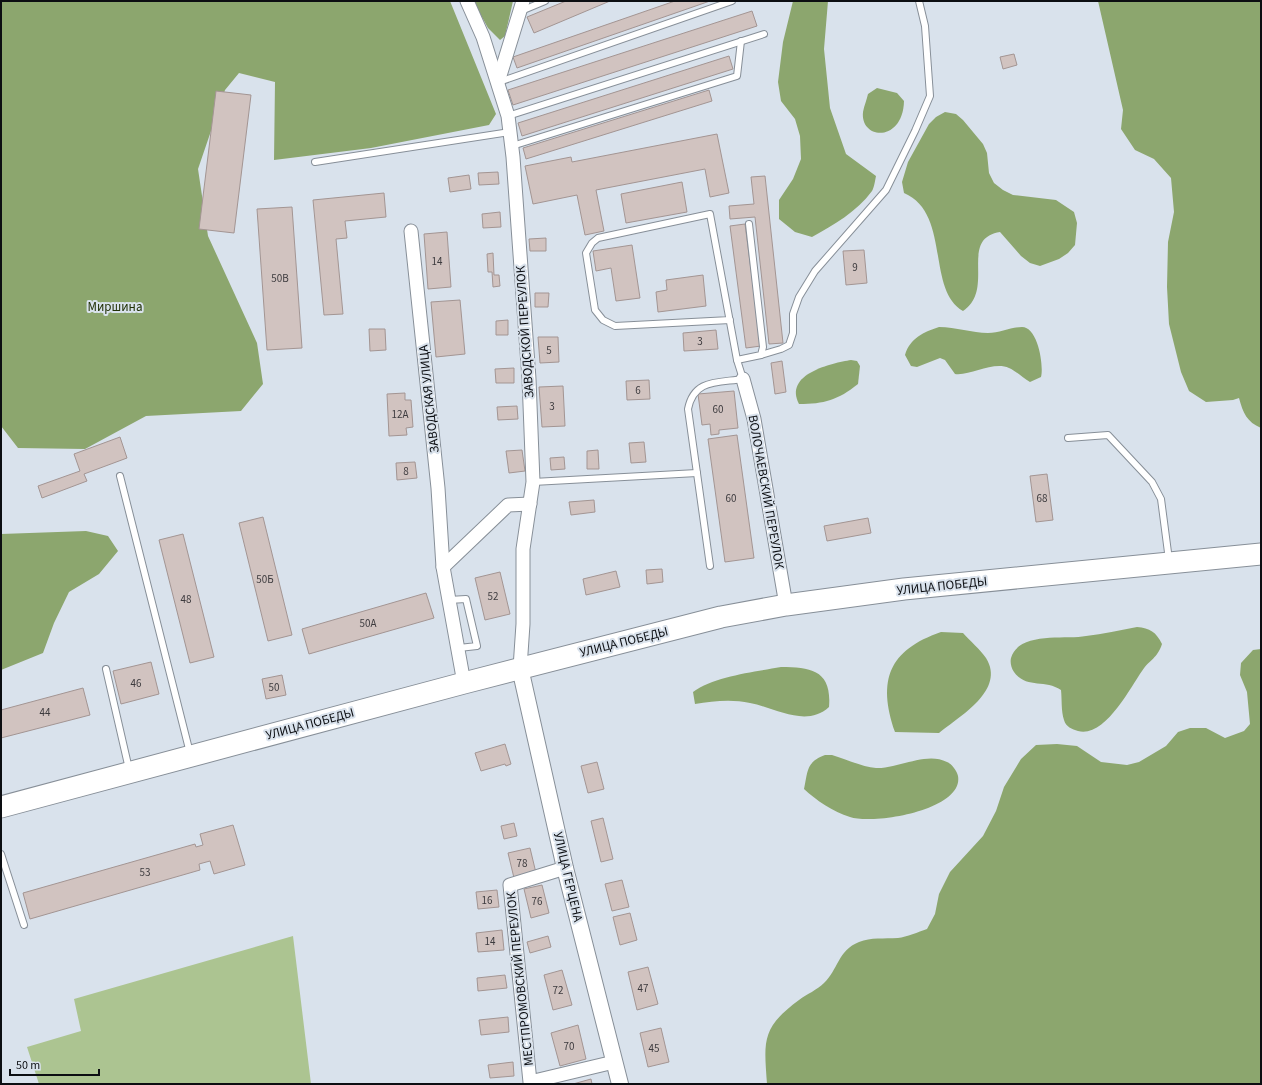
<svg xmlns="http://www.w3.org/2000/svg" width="1262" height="1085" font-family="'Source Sans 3',sans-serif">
<rect width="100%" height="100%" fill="#d9e2ec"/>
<!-- green -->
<polygon fill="#acc491" points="293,936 311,1084 39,1084 27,1047 81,1031 74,999"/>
<!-- forest -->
<g fill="#8ca66e">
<polygon points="1,1 450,1 496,114 489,125 371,148 274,160 275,82 239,73 225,90 198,169 208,236 257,343 263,384 241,411 146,416 85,449 18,448 1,426"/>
<polygon points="473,1 513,1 505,36 500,40 488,28"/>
<path d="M793 1H828L824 49 830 108 846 154 876 176C875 181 874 188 872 191 857 212 833 225 812 237L795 232 779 219V200L793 179 801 159 800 136 795 119 781 101 778 82 783 42Z"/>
<path d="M1098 1H1261V428C1247 422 1243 413 1239 398L1233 400 1206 402 1189 391 1181 372 1169 324 1167 287 1168 242 1174 212 1171 178 1154 159 1135 150 1121 129 1123 110Z"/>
<path d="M877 88 897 93 904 101C903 143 860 140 863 112 864 106 867 99 868 94Z"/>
<path d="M945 112 956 114 963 120 983 144 987 153 989 173 994 183 1003 190 1013 195 1056 200 1074 212 1077 223 1075 245 1068 253 1059 259 1040 266 1030 263 1021 256 1000 232C958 239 996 289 963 311 926 290 951 213 904 193L902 182 908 162 929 124 936 117Z"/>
<path d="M939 327C956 327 972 333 988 333 1000 333 1011 327 1022 327 1038 327 1044 366 1041 377L1030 382C1023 378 1016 371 1009 368 993 361 971 376 955 374L945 360 940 358 917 367 911 366 905 355C910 338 924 332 939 327Z"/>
<path d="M851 360 857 361 860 366 858 384C838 400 824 404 799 404 783 374 832 363 851 360Z"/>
<polygon points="86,531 108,536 118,551 99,574 69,592 54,623 43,653 1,670 1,534"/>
<path d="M1137 627C1150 628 1156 632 1162 644 1157 659 1150 659 1142 671 1130 688 1105 738 1078 731 1072 729 1066 727 1064 720 1061 711 1062 699 1061 690 1045 679 1026 689 1014 672 1011 668 1010 662 1011 658 1019 631 1065 640 1086 636 1103 634 1120 630 1137 627Z"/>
<path d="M941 632 963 633C970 641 980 649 986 658 1006 690 960 716 939 733L895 732C877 680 889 650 941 632Z"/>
<path d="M1261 649V1084H767C764 1041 761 1028 799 1000 807 994 817 990 824 983 838 970 838 950 859 942 871 937 884 939 898 938 907 937 918 932 927 929L935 914 939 894 950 872 983 836 996 811 1004 787 1021 759 1036 745 1057 744 1077 746 1101 762 1127 765 1139 762 1166 746 1178 732 1190 728H1206L1225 738 1244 731 1250 724 1247 692 1240 675 1241 663 1253 650Z"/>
<path d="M781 667C812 667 832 671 829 707 806 728 776 708 750 703 732 699 713 701 695 704L693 692C715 676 754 672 781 667Z"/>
<path d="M825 755H832C845 759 863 767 876 768 898 769 926 751 947 762 952 764 957 771 958 776 964 810 873 825 850 817 833 812 816 800 804 789 808 771 806 762 825 755Z"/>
</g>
<!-- building -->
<g fill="#d1c3c0" stroke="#a39593">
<polygon points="566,1 610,1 534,33 527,17"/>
<polygon points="675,1 710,1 517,68 513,57"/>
<polygon points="752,11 757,26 513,105 508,90"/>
<polygon points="1014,54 1017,65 1003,69 1000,57"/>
<polygon points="729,56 733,69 522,136 518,123"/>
<polygon points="709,90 712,101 526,159 523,148"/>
<polygon points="216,91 251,95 234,233 199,229"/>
<polygon points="717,134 729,193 710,197 705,169 596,190 604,231 585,235 577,195 533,204 525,166 571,157 572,162"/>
<polygon points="498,172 499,184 479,185 478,173"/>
<polygon points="469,175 471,189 450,192 448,178"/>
<polygon points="765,176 783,343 769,344 755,217 730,219 729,206 754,204 751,177"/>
<polygon points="682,182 687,212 626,223 621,194"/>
<polygon points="384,193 386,217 345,221 347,238 336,239 343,314 324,315 313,200"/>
<polygon points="292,207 302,348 267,350 257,209"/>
<polygon points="500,212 501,227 483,228 482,214"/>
<polygon points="745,224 761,346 746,348 730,226"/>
<polygon points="447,232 451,287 428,289 424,234"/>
<polygon points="546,238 546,251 530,251 529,239"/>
<polygon points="632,245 640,298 616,301 611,268 596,271 593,251"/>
<polygon points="864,250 867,283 846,285 843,251"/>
<polygon points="493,253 494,275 499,275 500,286 493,287 492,272 488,272 487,254"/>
<polygon points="703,275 706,306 658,312 656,292 667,290 666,280"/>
<polygon points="535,293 549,293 548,307 535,307"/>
<polygon points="460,300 465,354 436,357 431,302"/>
<polygon points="508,320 508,335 496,335 496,321"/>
<polygon points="369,329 385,329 386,350 370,351"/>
<polygon points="716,330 718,349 684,351 683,333"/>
<polygon points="538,337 558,337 559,362 540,363"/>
<polygon points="782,361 786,392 775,394 771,363"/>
<polygon points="514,368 514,383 496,383 495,369"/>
<polygon points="649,380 650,399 627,400 626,381"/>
<polygon points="563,386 565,426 542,427 539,387"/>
<polygon points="734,391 738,428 719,430 719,434 711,435 710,424 702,425 698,394"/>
<polygon points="405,393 405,400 411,400 413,427 406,428 407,435 389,436 387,394"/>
<polygon points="517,406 518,419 498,420 497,407"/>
<polygon points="737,435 754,558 725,562 708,439"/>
<polygon points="120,437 127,458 84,474 87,481 42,498 38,486 80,471 74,454"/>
<polygon points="644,442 646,462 631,463 629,443"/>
<polygon points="522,450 525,471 509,473 506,451"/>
<polygon points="598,450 599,469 587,469 587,451"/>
<polygon points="564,457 565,469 551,470 550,458"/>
<polygon points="415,462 417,478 397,480 396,463"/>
<polygon points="1047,474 1053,520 1036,522 1030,476"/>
<polygon points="594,500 595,512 571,515 569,502"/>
<polygon points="263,517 292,635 268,641 239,523"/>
<polygon points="868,518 871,533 827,541 824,526"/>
<polygon points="183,534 214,657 190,663 159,540"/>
<polygon points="662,569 663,582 647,584 646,570"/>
<polygon points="616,571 620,587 586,595 583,579"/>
<polygon points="500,572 510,614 485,620 475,578"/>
<polygon points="426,593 434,618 309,654 302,629"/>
<polygon points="151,662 159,694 121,704 113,671"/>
<polygon points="282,675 286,695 266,699 262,679"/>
<polygon points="83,688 90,715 1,738 1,710"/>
<polygon points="505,744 511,764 506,766 505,764 481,771 475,753"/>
<polygon points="597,762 604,789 588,793 581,766"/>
<polygon points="603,818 613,859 601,862 591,821"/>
<polygon points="514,823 517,836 504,839 501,826"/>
<polygon points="233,825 245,865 214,874 210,861 199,864 200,870 30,919 23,893 195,844 196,847 203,845 200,834"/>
<polygon points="530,848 536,873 514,878 508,853"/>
<polygon points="622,880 629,907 612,911 605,884"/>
<polygon points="542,885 549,913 531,918 524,889"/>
<polygon points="497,890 499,907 478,909 476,892"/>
<polygon points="630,913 637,940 620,945 613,917"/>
<polygon points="502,930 504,950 478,952 476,933"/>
<polygon points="548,936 551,947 530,953 527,942"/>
<polygon points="648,967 658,1004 637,1010 628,972"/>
<polygon points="562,970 572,1005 553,1010 544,975"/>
<polygon points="505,975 507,988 478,991 477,978"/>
<polygon points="508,1017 509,1032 481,1035 479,1020"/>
<polygon points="578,1025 586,1059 560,1066 551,1033"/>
<polygon points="661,1028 669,1062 648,1067 640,1033"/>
<polygon points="513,1062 514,1076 490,1078 488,1065"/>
<polygon points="591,1079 592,1084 573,1084"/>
</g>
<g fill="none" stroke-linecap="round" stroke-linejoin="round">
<!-- service casing -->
<g stroke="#878f98" stroke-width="8">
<g id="service">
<polyline points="521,11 545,1"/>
<polyline points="499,82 732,1"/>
<polyline points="508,116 764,34"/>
<polyline points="512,146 737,76 741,41"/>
<polyline points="315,162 510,132"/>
<polyline points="761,355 781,349 789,345 793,333 793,314 799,297 815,271 886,190 915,131 930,96 925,26 919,1"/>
<polyline points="737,360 761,355 763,347 749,224"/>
<polyline points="1068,438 1108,435 1152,482 1161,499 1169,560"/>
<polyline points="120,476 190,753"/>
<polyline points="533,482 697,473"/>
<path d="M710 566 688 409C694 379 717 383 743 379L737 360 710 214 598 238 592 243 586 253 595 310 603 320 615 326 730 320"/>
<polyline points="449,600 466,599 477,646 459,648"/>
<polyline points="106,669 129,769"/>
<polyline points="1,854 24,925"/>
</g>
</g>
<!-- minor casing -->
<g stroke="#878f98" stroke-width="15">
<g id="minor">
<polyline points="467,1 483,37 508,116 513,157 529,379 533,482 523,549 523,624 520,668"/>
<polyline points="498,82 523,1"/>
<polyline points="411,231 438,488 443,567 464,683"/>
<polyline points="743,379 754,419 786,605"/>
<polyline points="443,567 508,505 530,504"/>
<polyline points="565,868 510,885 530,1082 614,1062"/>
</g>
</g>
<!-- tertiary casing -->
<g stroke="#878f98" stroke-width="18">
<polyline id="tertiary" points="520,668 565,868 620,1084"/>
</g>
<!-- trunk casing -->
<g stroke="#878f98" stroke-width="23">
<polyline id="trunk" points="1,807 464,683 721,617 786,605 904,589 1261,554"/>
</g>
<!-- service -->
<use href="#service" stroke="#fff" stroke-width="6"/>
<!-- minor -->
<use href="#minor" stroke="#fff" stroke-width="13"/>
<!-- tertiary -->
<use href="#tertiary" stroke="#fff" stroke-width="16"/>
<!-- trunk -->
<use href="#trunk" stroke="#fff" stroke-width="21"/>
</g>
<g text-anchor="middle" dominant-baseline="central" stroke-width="4" stroke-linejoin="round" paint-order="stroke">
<!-- number labels -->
<g font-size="11" fill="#3d3b3e">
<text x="437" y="261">14</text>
<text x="855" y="267">9</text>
<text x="280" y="278">50В</text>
<text x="700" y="341">3</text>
<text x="549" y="350">5</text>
<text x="638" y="390">6</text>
<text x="552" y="406">3</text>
<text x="718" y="409">60</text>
<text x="400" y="414">12А</text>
<text x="406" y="471">8</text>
<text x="731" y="498">60</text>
<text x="1042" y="498">68</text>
<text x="265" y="579">50Б</text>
<text x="493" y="596">52</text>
<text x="186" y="599">48</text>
<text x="368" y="623">50А</text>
<text x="136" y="683">46</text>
<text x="274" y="687">50</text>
<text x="45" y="712">44</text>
<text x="522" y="863">78</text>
<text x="145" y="872">53</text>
<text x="487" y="900">16</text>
<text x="537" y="901">76</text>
<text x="490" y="941">14</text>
<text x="643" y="988">47</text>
<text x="558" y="990">72</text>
<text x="569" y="1046">70</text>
<text x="654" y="1048">45</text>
</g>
<!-- park labels -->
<g font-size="13" fill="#213107" stroke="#d9e2ec">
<text x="115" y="307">Миршина</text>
</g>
<!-- street labels -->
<g font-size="13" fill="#0c0e12" stroke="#d9e2ec">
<text transform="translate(525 332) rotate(-94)">ЗАВОДСКОЙ ПЕРЕУЛОК</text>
<text transform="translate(429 399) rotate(-96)">ЗАВОДСКАЯ УЛИЦА</text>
<text transform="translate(766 492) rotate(80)">ВОЛОЧАЕВСКИЙ ПЕРЕУЛОК</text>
<text transform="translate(942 586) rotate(-6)">УЛИЦА ПОБЕДЫ</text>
<text transform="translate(624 642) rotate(-14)">УЛИЦА ПОБЕДЫ</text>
<text transform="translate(310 724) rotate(-15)">УЛИЦА ПОБЕДЫ</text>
<text transform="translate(568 877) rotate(77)">УЛИЦА ГЕРЦЕНА</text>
<text transform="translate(520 979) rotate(-96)">МЕСТПРОМОВСКИЙ ПЕРЕУЛОК</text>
</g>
</g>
<!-- border -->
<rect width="1262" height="1085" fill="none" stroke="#0c0e12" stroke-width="4"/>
<!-- scale -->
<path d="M10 1069v6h89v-6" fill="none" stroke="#0c0e12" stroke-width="2"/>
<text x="16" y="1069" font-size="12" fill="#0c0e12" stroke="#d9e2ec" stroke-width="3" paint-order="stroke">50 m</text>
</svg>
